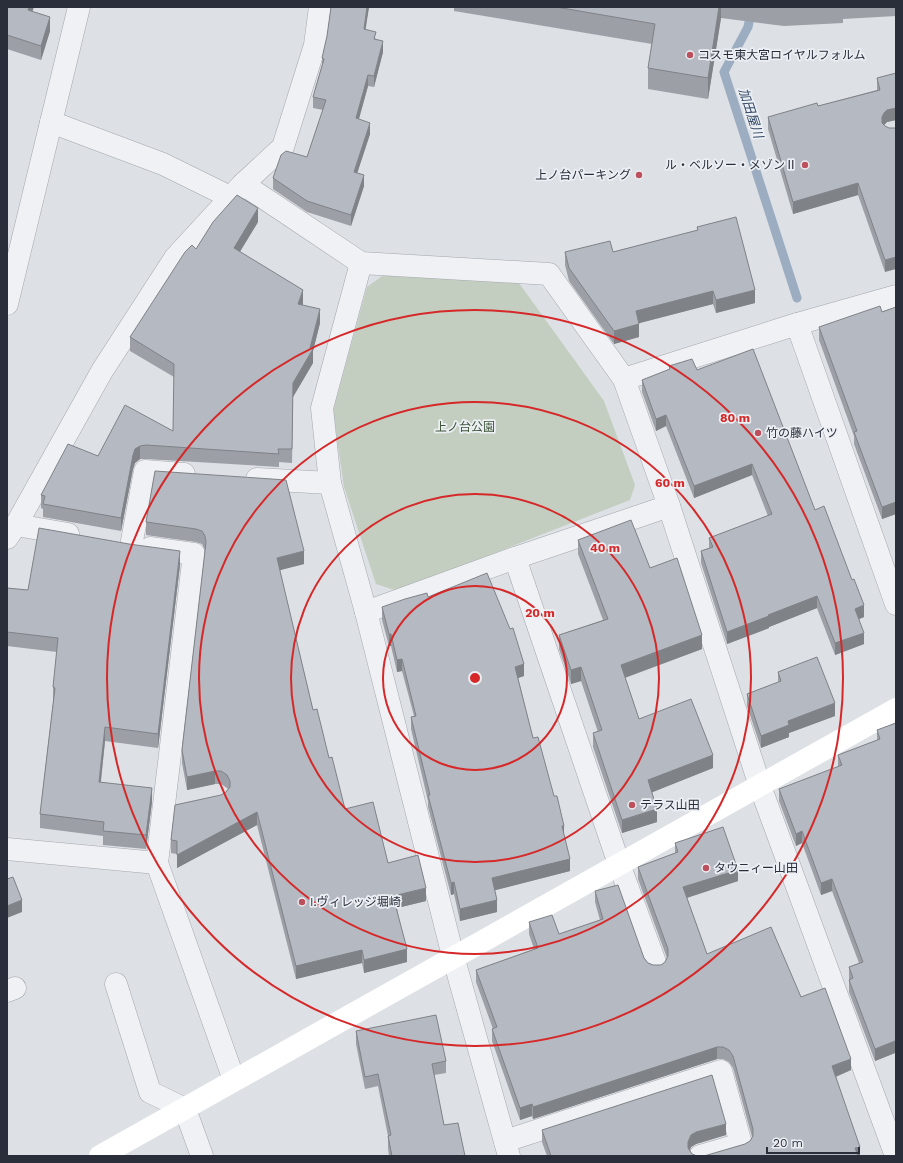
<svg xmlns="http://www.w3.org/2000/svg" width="903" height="1163" font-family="'Work Sans','Noto Sans JP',sans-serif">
<rect width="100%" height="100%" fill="#dde0e5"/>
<!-- green -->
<polygon fill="#c3cec0" points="385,274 519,283 604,401 635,485 630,500 398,591 376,584 344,487 333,411 367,287"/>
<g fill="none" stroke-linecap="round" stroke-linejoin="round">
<!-- stream -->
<polyline stroke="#9cadc1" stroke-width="9" points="752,7 748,27 724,72 797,298"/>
<!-- street casing -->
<g stroke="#a3a7ae" stroke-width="23">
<g id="street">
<polyline points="51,122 163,164 230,197"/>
<polyline points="243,184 361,263 549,274 624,379 669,506 760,786 896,1156"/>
<polyline points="361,263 322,408 330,483 366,612 453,956 509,1156"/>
<polyline points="7,304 79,7"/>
<polyline points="797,324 896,604"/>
<polyline points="624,379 797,324 896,296"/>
<polyline points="257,479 330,483"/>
<polyline points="16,525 68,534"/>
<polyline points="7,538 16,525 102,371 175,258 243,184 283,147 315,45 320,7"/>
<polyline points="131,546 145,471 184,474"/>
<polyline points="150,548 194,554 157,863 234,1080"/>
<polyline points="515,558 619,864 656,965"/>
<polyline points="366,612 515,558 669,506"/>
<polyline points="7,849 157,863"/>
<polyline points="116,984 150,1092 185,1109 202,1156"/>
<polyline points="7,991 15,988"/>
<polyline points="505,1141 721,1071 741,1144 700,1156"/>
</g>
</g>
<!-- street -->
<use href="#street" stroke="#f0f1f4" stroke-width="22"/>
<!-- secondary -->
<polyline stroke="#fff" stroke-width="22" points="100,1156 896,709"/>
</g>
<!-- wall -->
<g fill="#9c9fa6">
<polygon points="7,7 32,11 50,31 41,60 7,49"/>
<polygon points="331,7 369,7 365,29 376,39 383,52 374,87 368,86 359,119 370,134 357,173 364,186 351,226 307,212 273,189 273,178 307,157 323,110 313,108 313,97 322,65 322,58 327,36"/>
<polygon points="454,7 896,7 896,16 843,19 843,23 784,26 721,18 708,99 648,89 648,68 652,44 454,11"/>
<polygon points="896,73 896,120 887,122 884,125 885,126 889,128 885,272 858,195 793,214 768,129 768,117 818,106 877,90 877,78"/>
<polygon points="258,222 240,252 303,304 302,305 320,323 313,351 313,363 293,397 292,463 279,462 279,467 146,459 140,459 135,463 133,469 121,531 43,517 43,509 41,508 41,495 98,456 173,431 174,377 130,351 130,337 196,249"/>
<polygon points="697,227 755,303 716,313 713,304 639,323 639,337 614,344 569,281 565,265 565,252 613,252 697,231"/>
<polygon points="896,307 896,514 882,519 854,444 854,436 819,340 819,327 882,312"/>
<polygon points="669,366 697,370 815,510 864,617 858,619 864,644 835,655 817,608 769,627 769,628 727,644 701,563 701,551 709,548 709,538 768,516 752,475 694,498 666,426 656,431 642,392 642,380 669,370"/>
<polygon points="155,471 304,564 279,570 313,710 329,758 345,809 388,863 426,901 397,908 407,962 364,973 362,963 296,979 257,825 177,868 177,854 171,853 171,840 221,795 226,792 228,789 227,788 221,784 215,784 187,790 182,763 182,750 205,550 202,544 196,542 146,535 146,522"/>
<polygon points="578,540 650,568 702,649 625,678 639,719 713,768 652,792 657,822 622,833 593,747 593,733 598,732 581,681 571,684 559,649 559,635 603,620 578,554"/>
<polygon points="180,565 158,748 105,741 101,782 152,802 146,849 103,845 103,836 40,828 40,814 53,702 53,687 57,652 7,646 7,588 28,590"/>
<polygon points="428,597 524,676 518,678 533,738 564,836 570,871 495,890 497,912 460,921 454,894 451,895 428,807 428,801 411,729 411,717 414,716 402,671 397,672 391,646 389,646 382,620 382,607"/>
<polygon points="778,672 835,716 789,733 789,737 761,748 747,706 747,694 778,682"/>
<polygon points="896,723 896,1055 895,1053 875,1061 849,992 849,967 859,963 832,891 821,895 802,843 796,846 779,801 779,789 838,767 838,755 877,740 877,730"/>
<polygon points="675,843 738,881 687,898 707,954 801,997 851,1070 836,1077 860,1156 745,1144 750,1141 752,1137 733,1068 729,1062 723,1059 717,1059 533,1119 532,1116 520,1120 492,1041 492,1029 493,1029 476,982 476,970 534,949 529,934 529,922 559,934 600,920 595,902 595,891 648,963 653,965 661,965 665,962 667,958 638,879 638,867 675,853"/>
<polygon points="356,1031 446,1061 446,1073 434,1075 444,1125 465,1156 389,1156 388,1148 388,1136 378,1086 365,1089 356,1044"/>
<polygon points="542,1130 726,1135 696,1144 691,1147 690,1150 692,1154 697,1156 547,1156 542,1142"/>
</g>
<!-- shaded-wall -->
<g fill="#7f8287">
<polygon points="29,7 34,7 28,24 28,10"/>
<polygon points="367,7 369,7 364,40 364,29"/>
<polygon points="719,7 721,7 721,18 708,99 708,78"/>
<polygon points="50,17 50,31 41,60 41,46"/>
<polygon points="383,41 383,52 374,87 374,76"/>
<polygon points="368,75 368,86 356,129 356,118"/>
<polygon points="896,108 896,120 887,122 884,125 882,129 882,117 884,113 887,110"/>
<polygon points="370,123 370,134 354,183 354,172"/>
<polygon points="364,175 364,186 351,226 351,215"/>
<polygon points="858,183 858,195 793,214 793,202"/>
<polygon points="258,208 258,222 234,261 234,248"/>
<polygon points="896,257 896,269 885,272 885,260"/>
<polygon points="303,290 303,304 298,317 298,304"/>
<polygon points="755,290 755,303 716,313 716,300"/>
<polygon points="713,291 713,304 636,324 636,311"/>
<polygon points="320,309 320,323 313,351 313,363 293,397 292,463 293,383 310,348"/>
<polygon points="639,324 639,337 614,344 614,331"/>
<polygon points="666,415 666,426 656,431 656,419"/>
<polygon points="140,446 140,459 135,463 133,469 121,531 121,518 133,455 135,449"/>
<polygon points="752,464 752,475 694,498 694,486"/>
<polygon points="896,502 896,514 882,519 882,507"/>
<polygon points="180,551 180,565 158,748 158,734"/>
<polygon points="304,551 304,564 277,571 277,558"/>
<polygon points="817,596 817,608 769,627 769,628 727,644 727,632 768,615"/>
<polygon points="864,605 864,617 855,621 855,609"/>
<polygon points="864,633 864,644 835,655 835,643"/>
<rect x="389" y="634" width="2" height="12"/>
<polygon points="702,635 702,649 621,679 621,665"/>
<polygon points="402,659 402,671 397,672 397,660"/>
<polygon points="524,664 524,676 515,679 515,667"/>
<polygon points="581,667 581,681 571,684 571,670"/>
<polygon points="835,703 835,716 789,733 789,737 761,748 761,736 788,721"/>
<polygon points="105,727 105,741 99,796 99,782"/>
<polygon points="713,755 713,768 648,794 648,780"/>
<polygon points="215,771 215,784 187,790 187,777"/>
<polygon points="152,788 152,802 146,849 146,835"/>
<polygon points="657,809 657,822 622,833 622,820"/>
<polygon points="257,812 257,825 177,868 177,855"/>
<polygon points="562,826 564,826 564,838"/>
<polygon points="802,831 802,843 796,846 796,834"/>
<polygon points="570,859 570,871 492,891 492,878"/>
<polygon points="738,870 738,881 683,899 683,887"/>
<polygon points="832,879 832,891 821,895 821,883"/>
<polygon points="454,882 454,894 451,895 451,883"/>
<polygon points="426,888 426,901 393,909 393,896"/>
<polygon points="22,900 22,912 7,918 7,906"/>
<polygon points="497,900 497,912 460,921 460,909"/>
<polygon points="407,949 407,962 364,973 364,960"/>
<polygon points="362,950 362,963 296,979 296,966"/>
<polygon points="895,1041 895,1053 875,1061 875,1049"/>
<polygon points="717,1047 717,1059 533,1119 533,1107"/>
<polygon points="851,1059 851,1070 832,1078 832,1066"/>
<polygon points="532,1104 532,1116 520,1120 520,1108"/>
<polygon points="726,1124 726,1135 696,1144 691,1147 688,1153 688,1142 691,1135 696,1132"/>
<polygon points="860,1147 860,1156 855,1156 855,1148"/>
</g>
<!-- building -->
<g fill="#b5b9c1" stroke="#7f8287">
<polygon points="7,7 29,7 28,10 50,17 41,46 7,35"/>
<polygon points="331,7 367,7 364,29 376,32 374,39 383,41 374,76 368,75 356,118 370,123 354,172 364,175 351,215 307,201 273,178 281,155 286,151 307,157 326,100 313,97 324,59 322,58 327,36"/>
<polygon points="556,7 719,7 708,78 648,68 655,24"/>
<polygon points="896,73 896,108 887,110 884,113 882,117 882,123 885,126 889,128 895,128 896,127 896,257 885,260 858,183 793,202 768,117 817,103 818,106 880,90 877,78"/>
<polygon points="237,195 258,208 234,248 303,290 298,304 320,309 310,348 313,349 293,383 292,449 278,449 279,454 146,445 140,446 135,449 133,455 121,518 43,504 45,496 41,495 68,444 98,456 125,405 173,431 174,364 130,337 185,252 192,245 196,249 213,222"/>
<polygon points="736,217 755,290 716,300 713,291 636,311 639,324 614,331 569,268 565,252 610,241 613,252 698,230 697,227"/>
<polygon points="880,306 882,312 896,307 896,502 882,507 854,432 857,431 819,327"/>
<polygon points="753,349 815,510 824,506 852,580 854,579 864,605 855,609 864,633 835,643 817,596 768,615 769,616 727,632 701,551 713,547 709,538 772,514 752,464 694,486 666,415 656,419 642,380 670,369 669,366 692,359 697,370"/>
<polygon points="155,471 286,480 304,551 277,558 313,710 317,709 329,758 332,757 345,809 373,802 388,863 418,855 426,888 393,896 407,949 364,960 362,950 296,966 257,812 177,855 177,841 171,840 175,805 221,795 226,792 230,787 230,781 227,775 221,771 215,771 187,777 182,750 206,542 205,536 202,531 196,529 146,522"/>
<polygon points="631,520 650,568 677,558 702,635 621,665 639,719 691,699 713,755 648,780 657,809 622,820 593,733 602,730 581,667 571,670 559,635 608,619 578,540"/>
<polygon points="39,528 129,544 180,551 158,734 105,727 99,782 152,788 146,835 103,831 104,822 40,814 55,688 53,687 58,638 7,632 7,588 28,590"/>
<polygon points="487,573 510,629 513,628 524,664 515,667 533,738 538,737 554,796 557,796 564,826 562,826 570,859 492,878 497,900 460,909 454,882 451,883 428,795 430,795 411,717 416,716 402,659 397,660 391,634 389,634 382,607 405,599 427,593 428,597"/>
<polygon points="817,657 835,703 788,721 789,725 761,736 747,694 781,681 778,672"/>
<polygon points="896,723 896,1043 895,1041 875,1049 849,980 853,978 849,967 863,962 832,879 821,883 802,831 796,834 779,789 842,765 838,755 880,739 877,730"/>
<polygon points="723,827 738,870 683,887 707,954 771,927 801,997 825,988 851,1059 832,1066 860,1147 855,1148 858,1156 704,1156 745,1144 750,1141 753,1136 753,1129 733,1056 729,1050 723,1047 717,1047 533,1107 532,1104 520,1108 492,1029 497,1027 476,970 538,948 529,922 552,915 559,934 603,919 595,891 618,885 644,958 648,963 653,965 661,965 665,962 668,956 668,949 638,867 678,852 675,843"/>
<polygon points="13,877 22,900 7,906 7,879"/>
<polygon points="436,1015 446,1061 432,1064 444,1125 458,1123 465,1156 392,1156 388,1136 391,1135 378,1074 365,1077 356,1031"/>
<polygon points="712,1075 726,1124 696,1132 691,1135 688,1142 688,1148 692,1154 697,1156 551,1156 542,1130"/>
</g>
<!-- distance rings -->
<g fill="none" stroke="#d62828" stroke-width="2">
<circle cx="475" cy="678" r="92"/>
<circle cx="475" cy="678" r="184"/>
<circle cx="475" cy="678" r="276"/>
<circle cx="475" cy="678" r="368"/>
</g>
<!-- markers -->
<g fill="#bc505c" stroke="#eceff3" stroke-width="1.5">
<circle cx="690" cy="55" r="4"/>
<circle cx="805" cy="165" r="4"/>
<circle cx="639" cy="175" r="4"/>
<circle cx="758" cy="433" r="4"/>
<circle cx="632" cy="805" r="4"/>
<circle cx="706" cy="868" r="4"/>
<circle cx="302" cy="902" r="4"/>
</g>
<g text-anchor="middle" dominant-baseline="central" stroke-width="3.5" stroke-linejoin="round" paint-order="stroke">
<!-- poi labels -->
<g font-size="12" fill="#292e3a" stroke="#eceff3" text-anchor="start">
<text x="698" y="55">コスモ東大宮ロイヤルフォルム</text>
<text x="797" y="165" text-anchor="end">ル・ベルソー・メゾンⅡ</text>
<text x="631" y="175" text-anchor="end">上ノ台パーキング</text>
<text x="766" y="433">竹の藤ハイツ</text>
<text x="640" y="805">テラス山田</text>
<text x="714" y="868">タウニィー山田</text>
<text x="310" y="902">I.ヴィレッジ堀崎</text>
</g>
<!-- park labels -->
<g font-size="12" fill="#3c5438" stroke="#eceff3">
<text x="465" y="427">上ノ台公園</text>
</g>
<!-- water labels -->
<g font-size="13" font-style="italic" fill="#384c69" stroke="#eceff3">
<text transform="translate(751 113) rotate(72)">加田屋川</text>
</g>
</g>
<circle cx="475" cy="678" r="6" fill="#d62828" stroke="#eceff3" stroke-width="2"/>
<g font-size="12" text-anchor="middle" font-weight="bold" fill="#d62828" stroke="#eceff3" stroke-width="3.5" stroke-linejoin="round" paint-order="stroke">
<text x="735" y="422">80 m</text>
<text x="670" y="487">60 m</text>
<text x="605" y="552">40 m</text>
<text x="540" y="617">20 m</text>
</g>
<!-- border -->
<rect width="903" height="1163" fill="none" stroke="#292e3a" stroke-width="16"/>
<!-- scale -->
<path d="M767 1147v6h92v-6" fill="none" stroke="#292e3a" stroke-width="2"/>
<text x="773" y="1147" font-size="12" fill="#292e3a" stroke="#eceff3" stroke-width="3" paint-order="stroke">20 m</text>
</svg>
